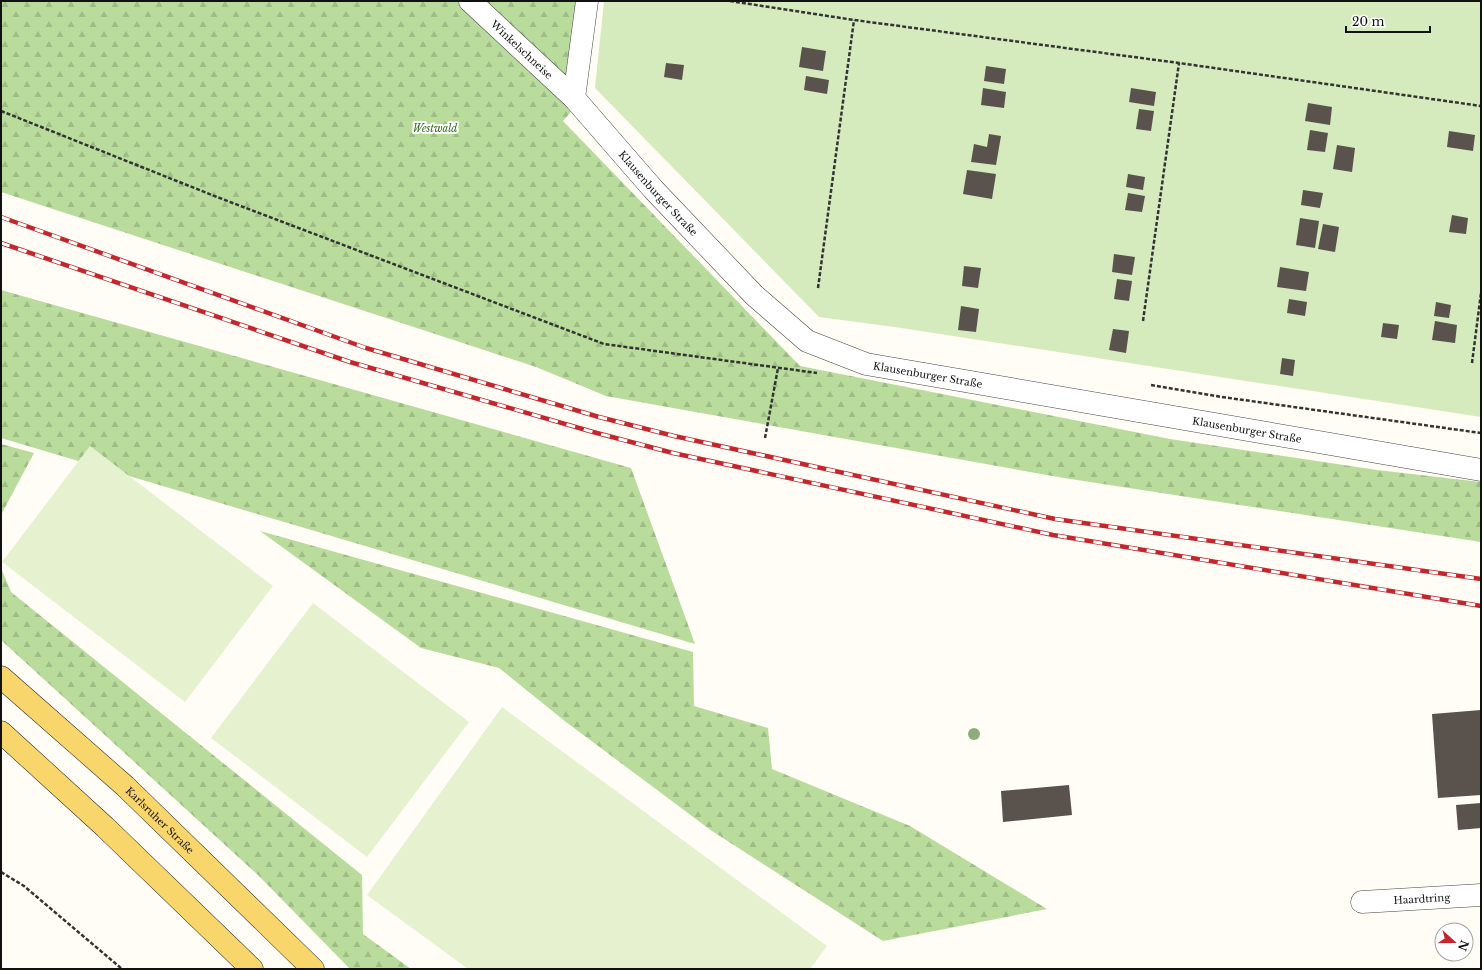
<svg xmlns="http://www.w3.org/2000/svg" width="1482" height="970" font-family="'Libre Baskerville',serif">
<defs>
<pattern id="forest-firs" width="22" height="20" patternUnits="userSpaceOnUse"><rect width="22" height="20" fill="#b9dc9c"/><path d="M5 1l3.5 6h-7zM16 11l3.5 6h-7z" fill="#9ebc85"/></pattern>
</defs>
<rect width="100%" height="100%" fill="#fffdf5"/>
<!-- forest -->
<g fill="url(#forest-firs)">
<polygon points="1,1 589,1 582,99 563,121 800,366 1170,439 1377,470 1481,482 1481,542 1064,478 606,396 536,367 1,192"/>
<polygon points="1,290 631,468 695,644 1,438"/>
<polygon points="1,444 34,453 1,515"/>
<polygon points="260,531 693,652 694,706 768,728 772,769 910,826 1047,909 883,941 712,831 566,722 499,668 421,648"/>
<polygon points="1,568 11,592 362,875 363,934 411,969 350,969 258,875 1,640"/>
</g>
<!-- garden -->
<polygon fill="#d5ebbd" points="604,1 1481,1 1481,417 895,327 819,317 595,88"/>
<!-- pitch -->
<g fill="#e6f2cf">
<polygon points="90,446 273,586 185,702 2,562"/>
<polygon points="313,603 469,722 367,857 211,738"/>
<polygon points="502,707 827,946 810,969 468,969 367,895"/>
</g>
<!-- building -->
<g fill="#5a524d">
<polygon points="802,47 826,51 823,71 799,67"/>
<polygon points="666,63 684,65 682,80 664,77"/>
<polygon points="986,66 1006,69 1004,84 984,81"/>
<polygon points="806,76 829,80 827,94 804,90"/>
<polygon points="983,88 1006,92 1004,108 981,105"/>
<polygon points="1131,88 1156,92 1154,106 1129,102"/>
<polygon points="1308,103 1332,107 1330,125 1305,121"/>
<polygon points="1139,109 1154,111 1151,131 1136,129"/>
<polygon points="1310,130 1328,133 1325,152 1307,150"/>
<polygon points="1449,131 1475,135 1473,151 1447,147"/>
<polygon points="989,134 1001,136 996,165 971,162 974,144 987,147"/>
<polygon points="1337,145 1355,148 1352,172 1333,169"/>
<polygon points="967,170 996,174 992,199 963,194"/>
<polygon points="1128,174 1145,177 1143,190 1126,187"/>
<polygon points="1303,190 1323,193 1320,208 1301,205"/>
<polygon points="1128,193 1145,196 1142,212 1125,210"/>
<polygon points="1452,215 1468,218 1466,234 1449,232"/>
<polygon points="1300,218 1319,221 1315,248 1296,245"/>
<polygon points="1323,224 1339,227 1335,252 1318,249"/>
<polygon points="1114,254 1135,257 1132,275 1112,272"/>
<polygon points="964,266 981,268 978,288 962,286"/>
<polygon points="1280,267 1309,272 1306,291 1277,287"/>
<polygon points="1117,279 1132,281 1129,301 1114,299"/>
<polygon points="1289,299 1307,302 1305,316 1287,313"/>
<polygon points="1436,302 1451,305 1449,318 1434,316"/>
<polygon points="961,306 979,309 976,332 958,330"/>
<polygon points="1435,321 1457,325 1455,343 1432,340"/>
<polygon points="1383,323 1399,325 1397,339 1381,337"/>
<polygon points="1113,329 1129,331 1126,353 1109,350"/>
<polygon points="1282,358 1295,360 1293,376 1280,374"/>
<polygon points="1481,710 1481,795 1438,798 1432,714"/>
<polygon points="1069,785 1072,815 1003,822 1001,791"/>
<polygon points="1481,803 1481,828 1458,830 1456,805"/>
</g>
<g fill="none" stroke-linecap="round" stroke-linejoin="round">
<!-- minor casing -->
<g stroke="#444" stroke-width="23">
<g id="minor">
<path id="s1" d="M470 1 574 98"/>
<path id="s2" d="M587 1 574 98 653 189 754 295 807 341 866 364 1481 470"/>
<path id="s3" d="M1362 902 1481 895"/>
</g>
</g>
<!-- major casing -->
<g stroke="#222" stroke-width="23">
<g id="major">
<path id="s4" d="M1 677 125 786 313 969"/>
<polyline points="1,732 105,827 252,969"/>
</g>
</g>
<!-- path -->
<g stroke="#333" stroke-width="2.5" stroke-dasharray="4 2" stroke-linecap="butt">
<polyline points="730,1 854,20 1179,63 1481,106"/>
<polyline points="1,111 217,197 604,344 817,373"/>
<polyline points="818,288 854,20"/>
<polyline points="1143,321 1179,63"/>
<polyline points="1472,363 1481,293"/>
<polyline points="1151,385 1222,397 1481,433"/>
<polyline points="765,438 778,368"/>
<polyline points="1,872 24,886 122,969"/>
</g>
<!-- minor -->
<use href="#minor" stroke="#fff" stroke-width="22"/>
<!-- major -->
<use href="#major" stroke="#f9d66b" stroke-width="22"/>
<!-- rail casing -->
<g stroke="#c4262e" stroke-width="4.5">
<g id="rail">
<polyline points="1,217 366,348 599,417 674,436 1055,519 1481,579"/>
<polyline points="1,243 350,362 593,432 673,453 1053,535 1481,606"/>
</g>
</g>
<!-- rail -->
<use href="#rail" stroke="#fff" stroke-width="3" stroke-dasharray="9" stroke-linecap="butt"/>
</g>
<!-- trees -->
<circle fill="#8dad7f" cx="974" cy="734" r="6"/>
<g text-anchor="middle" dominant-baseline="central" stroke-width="4" stroke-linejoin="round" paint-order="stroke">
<!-- street labels -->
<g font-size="10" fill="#111" stroke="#fff">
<text stroke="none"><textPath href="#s1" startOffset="71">Winkelschneise</textPath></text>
<text stroke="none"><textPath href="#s2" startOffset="225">Klausenburger Straße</textPath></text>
<text stroke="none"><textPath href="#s2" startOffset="561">Klausenburger Straße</textPath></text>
<text stroke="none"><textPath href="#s2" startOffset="885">Klausenburger Straße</textPath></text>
<text stroke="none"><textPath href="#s4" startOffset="214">Karlsruher Straße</textPath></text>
<text stroke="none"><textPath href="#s3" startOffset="60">Haardtring</textPath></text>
</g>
<!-- park labels -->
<g font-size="10" font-style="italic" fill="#2f6b1f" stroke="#fff">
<text x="435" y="128">Westwald</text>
</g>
</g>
<!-- border -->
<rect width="1482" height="970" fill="none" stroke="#111111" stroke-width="4"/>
<!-- north arrow -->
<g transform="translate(1454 942) rotate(111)"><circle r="19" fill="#ffffff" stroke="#a0a0a0"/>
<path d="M0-3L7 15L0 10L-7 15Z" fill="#c4262e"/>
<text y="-6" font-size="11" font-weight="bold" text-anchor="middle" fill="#111111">N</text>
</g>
<!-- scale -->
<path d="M1346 26v6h84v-6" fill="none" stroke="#111111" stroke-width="2"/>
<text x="1352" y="26" font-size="12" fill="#111111" stroke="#ffffff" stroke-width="3" paint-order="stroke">20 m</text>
</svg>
